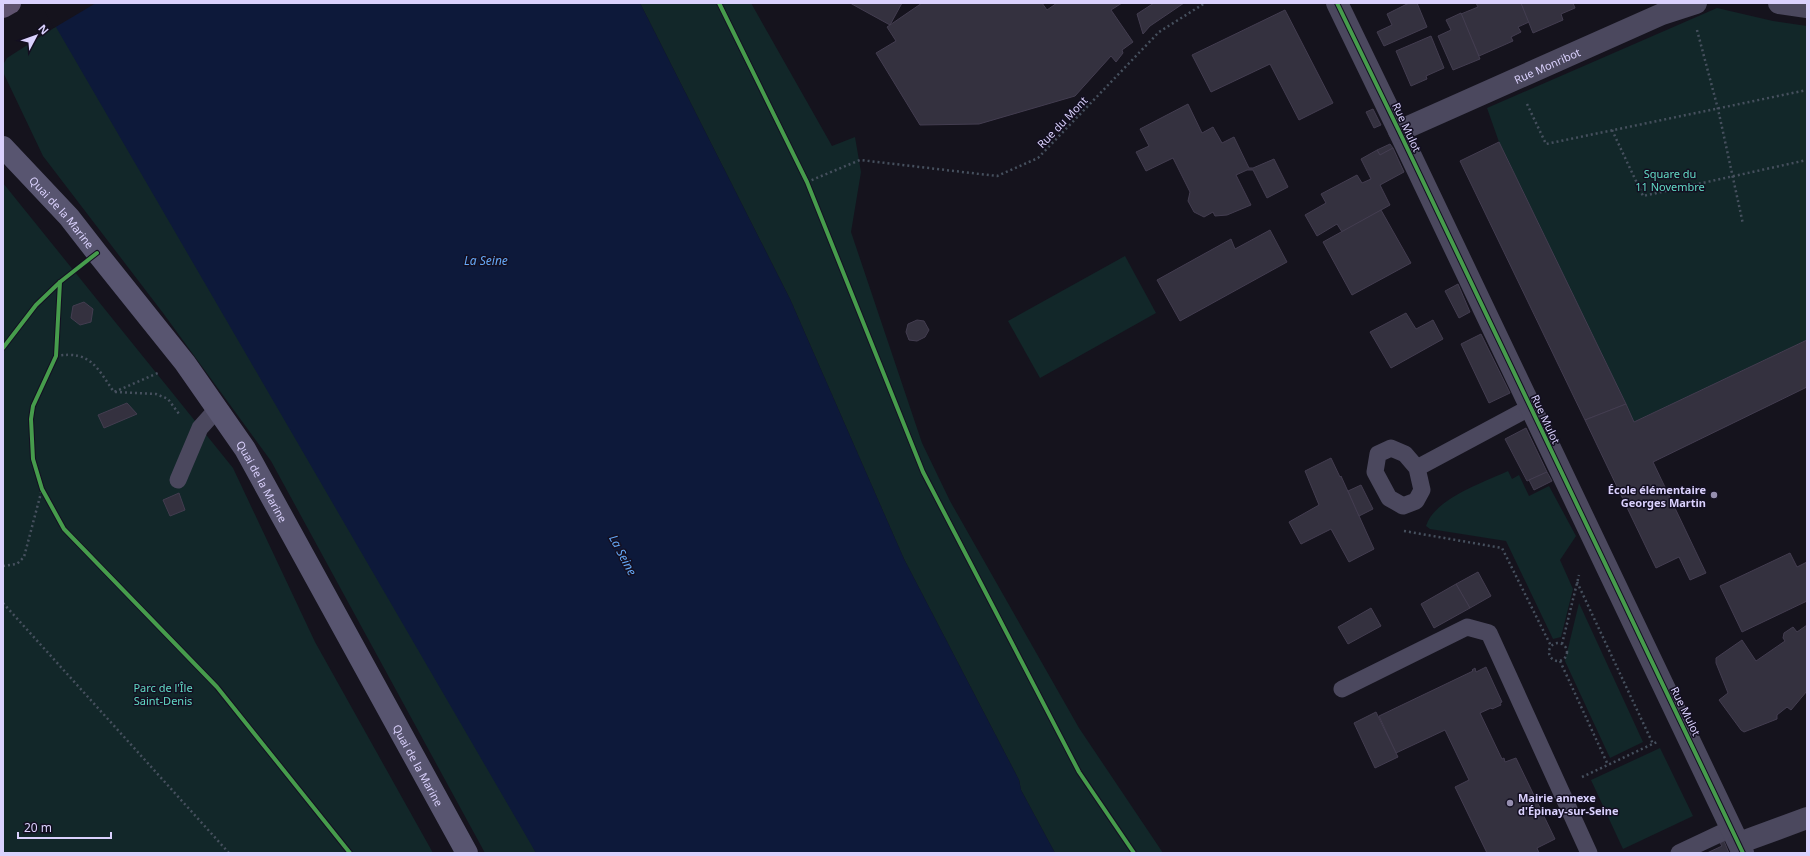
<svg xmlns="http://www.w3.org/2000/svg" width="1810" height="856" font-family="'Noto Sans',sans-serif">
<rect width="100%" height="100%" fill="#15131d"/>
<!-- green -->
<g fill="#122729">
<polygon points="640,3 751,3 832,146 855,137 861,172 851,232 922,443 950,501 1079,728 1163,853 1055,853 1021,790 1019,780 904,559 790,299"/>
<polygon points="1717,8 1773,21 1807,26 1807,340 1634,422 1499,142 1487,108"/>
<polygon points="57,26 531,843 536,853 485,853 271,461 163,313 43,156 3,72 3,65 7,58"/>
<polygon points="3,183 233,468 315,642 433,853 3,853"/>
<polygon points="1125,256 1156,313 1040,378 1008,321"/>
<path d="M1508 471 1512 479 1519 475 1529 496 1549 486 1576 536 1560 560 1573 589 1561 637 1553 639 1506 541 1430 529 1426 526C1434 499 1484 482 1508 471Z"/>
<polygon points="1579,603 1643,742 1610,758 1565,661"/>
<polygon points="1660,748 1693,816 1623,849 1591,780"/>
</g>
<!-- water -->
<polygon fill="#0d193a" points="42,3 640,3 790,299 904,559 1019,780 1021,790 1055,853 536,853"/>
<!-- pier -->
<polygon fill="#15131d" points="40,3 96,3 54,28"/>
<!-- building -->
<g fill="#34313f" stroke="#433d50">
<polygon points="850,3 902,3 890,25"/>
<polygon points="922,3 1042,3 1047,10 1057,3 1122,3 1111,10 1133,42 1122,50 1123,53 1116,62 1111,56 1075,96 979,124 920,125 876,53 896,41 887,27"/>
<polygon points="1154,3 1184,3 1150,26 1143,34 1137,14"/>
<polygon points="1409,3 1417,3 1427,27 1384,46 1377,32 1392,25 1387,14"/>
<polygon points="1476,3 1521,3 1529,22 1518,27 1521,32 1511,37 1513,41 1479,56 1461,14 1478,7"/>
<polygon points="1521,3 1573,3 1575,8 1561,14 1563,20 1533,33"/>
<polygon points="1285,10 1333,103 1299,120 1270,64 1211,92 1192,55"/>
<polygon points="1461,13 1480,59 1453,70 1438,36 1451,30 1446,20"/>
<polygon points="1431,36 1444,68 1426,76 1427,79 1411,86 1396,51"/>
<polygon points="1188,104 1202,133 1213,127 1222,143 1234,137 1249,168 1253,168 1274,159 1288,187 1267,198 1253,170 1247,170 1236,175 1251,205 1227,215 1215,216 1213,212 1204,217 1194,212 1188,201 1190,192 1173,158 1146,171 1136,152 1149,146 1140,129"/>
<polygon points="1373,109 1381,125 1374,128 1366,112"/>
<polygon points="1499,142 1626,404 1585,420 1460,161"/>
<polygon points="1390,144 1393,148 1380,155 1377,150"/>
<polygon points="1393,148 1404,172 1380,185 1390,205 1342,232 1337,224 1317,236 1305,215 1326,203 1321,194 1357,175 1362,183 1371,179 1361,159 1377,150 1380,155"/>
<polygon points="1381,210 1411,263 1352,295 1323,242"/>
<polygon points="1270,230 1287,262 1180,321 1157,280 1231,239 1235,249"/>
<polygon points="1458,284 1470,312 1459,318 1445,291"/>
<polygon points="84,302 93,309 91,322 80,325 71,318 73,306"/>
<polygon points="1406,313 1416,329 1433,320 1443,339 1391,368 1370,332"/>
<polygon points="917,320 924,321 929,330 925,337 917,341 909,340 906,332 908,324"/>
<polygon points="1481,334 1510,393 1489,403 1461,344"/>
<polygon points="1807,340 1807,387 1653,462 1706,573 1690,580 1679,557 1656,568 1585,420 1626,404 1634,422"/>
<polygon points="127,403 137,414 104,428 98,415"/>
<polygon points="1526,428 1547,472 1527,481 1505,439"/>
<polygon points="1331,458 1340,477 1341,476 1374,549 1349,562 1331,529 1301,544 1289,522 1319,505 1305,471"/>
<polygon points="1547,472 1552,481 1534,490 1529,480"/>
<polygon points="1361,485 1373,509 1359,516 1348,491"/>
<polygon points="179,493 185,510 170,516 163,500"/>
<polygon points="1790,553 1797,567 1807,562 1807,601 1742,632 1720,586"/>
<polygon points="1478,572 1491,596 1470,608 1456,584"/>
<polygon points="1456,584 1470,608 1434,628 1421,604"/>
<polygon points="1371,608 1381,626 1348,644 1338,627"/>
<polygon points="1807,625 1807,691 1791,710 1787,707 1777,715 1777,719 1744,732 1741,730 1719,700 1728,693 1716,663 1716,658 1742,640 1756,661 1785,641 1783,638 1784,633 1793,627 1797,632"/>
<polygon points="1486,667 1502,702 1500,703 1501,705 1492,709 1491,708 1480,713 1502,759 1504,758 1505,762 1516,758 1555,839 1537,848 1539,853 1487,853 1455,787 1469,780 1445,730 1396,753 1379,716 1473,671 1472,670 1475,668 1476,672"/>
<polygon points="1376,712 1398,757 1375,768 1354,723"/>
<polygon points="1724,841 1729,853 1707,853 1722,846 1720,843"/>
</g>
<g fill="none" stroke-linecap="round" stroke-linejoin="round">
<!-- path -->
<g stroke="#46505e" stroke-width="2.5" stroke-dasharray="2 3" stroke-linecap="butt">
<polyline points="1697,30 1718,109 1743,224"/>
<polyline points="1527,104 1546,144 1807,90"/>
<polyline points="1612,130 1643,196 1807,160"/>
<polyline points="807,182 860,160 997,176 1038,158 1159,32 1205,3"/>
<path d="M56 356C91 350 97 368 114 392L158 373"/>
<polyline points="115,392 156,394 168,399 179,414"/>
<polyline points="1404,531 1502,548 1551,646"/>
<polyline points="3,566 17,564 24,557 42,489"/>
<polyline points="1577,582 1653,744"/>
<polyline points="3,603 229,853"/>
<circle cx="1558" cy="652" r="9"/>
<polyline points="1562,644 1579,575"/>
<polyline points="1560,661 1608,765"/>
<polyline points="1582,777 1659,741"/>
</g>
<!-- lane -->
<g stroke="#4b485e" stroke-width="17">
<polyline points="1417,468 1422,490 1416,501 1403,506 1389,498 1375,472 1378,454 1391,448 1405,454 1417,468 1531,407"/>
<polyline points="178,480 200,428 217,409"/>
<polyline points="1342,689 1467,627 1489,633 1589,853"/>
<polyline points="1679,853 1732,828"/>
</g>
<!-- street -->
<g stroke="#4b485e" stroke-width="22">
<polyline points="1337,3 1399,131 1743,853"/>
<polyline points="1779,3 1807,7"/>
<path id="s1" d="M1399 131 1662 14 1696 3"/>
<polyline points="1739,843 1807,818"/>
</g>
<!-- secondary -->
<path stroke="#585570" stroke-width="22" id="s2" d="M3 147 69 217 97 253 185 363 245 449 467 853"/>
<!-- primary -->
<polyline stroke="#5f536f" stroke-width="22" points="3,7 10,3"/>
<!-- cycleway casing -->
<g stroke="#130f21" stroke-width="6">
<g id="cycleway">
<polyline points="719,3 807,182 923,472 1079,772 1134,853"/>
<polyline points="1337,3 1399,131 1743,853"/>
<polyline points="60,282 56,356 33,406 31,419 33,459 42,489 64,529 217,687 350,853"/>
<polyline points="3,348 36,305 60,282 97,253"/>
</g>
</g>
<!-- cycleway -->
<use href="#cycleway" stroke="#469c4c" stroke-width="4"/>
</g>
<!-- markers -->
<g fill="#958eaf" stroke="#130f21" stroke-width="1.5">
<circle cx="1714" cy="495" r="4"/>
<circle cx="1510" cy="803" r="4"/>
</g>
<g text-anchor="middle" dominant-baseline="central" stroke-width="3" stroke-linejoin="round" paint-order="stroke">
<!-- street labels -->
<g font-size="11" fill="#dad1fd" stroke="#130f21">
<text stroke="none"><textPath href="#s1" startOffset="162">Rue Monribot</textPath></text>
<text transform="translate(1062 122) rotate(-46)">Rue du Mont</text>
<text transform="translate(1407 127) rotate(65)">Rue Mulot</text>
<text stroke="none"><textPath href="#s2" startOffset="88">Quai de la Marine</textPath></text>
<text transform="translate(1546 419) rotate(65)">Rue Mulot</text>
<text stroke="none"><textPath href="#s2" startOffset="424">Quai de la Marine</textPath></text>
<text transform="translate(1686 711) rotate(64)">Rue Mulot</text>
<text stroke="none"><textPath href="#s2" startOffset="748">Quai de la Marine</textPath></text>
</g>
<!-- park labels -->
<g font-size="11" fill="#61d9c4" stroke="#130f21">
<text x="1670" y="173">Square du<tspan x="1670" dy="13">11 Novembre</tspan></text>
<text x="163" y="687">Parc de l'Île<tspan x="163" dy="13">Saint-Denis</tspan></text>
</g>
<!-- poi labels -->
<g font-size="11" font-weight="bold" fill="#dad1fd" stroke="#130f21" text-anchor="end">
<text x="1706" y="489">École élémentaire<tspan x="1706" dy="13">Georges Martin</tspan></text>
<text x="1518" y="797" text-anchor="start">Mairie annexe<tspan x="1518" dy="13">d'Épinay-sur-Seine</tspan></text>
</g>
<!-- water labels -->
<g font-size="12" font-style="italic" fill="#65a8f7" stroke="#130f21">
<text x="486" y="260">La Seine</text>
<text transform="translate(623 555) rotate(62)">La Seine</text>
</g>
</g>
<!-- border -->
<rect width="1810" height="856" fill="none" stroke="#dad1fd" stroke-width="8"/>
<!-- north arrow -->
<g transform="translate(36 36) rotate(49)" stroke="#130f21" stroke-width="3" paint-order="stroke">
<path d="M0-3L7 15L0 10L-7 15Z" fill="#dad1fd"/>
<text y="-6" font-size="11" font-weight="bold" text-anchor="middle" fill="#dad1fd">N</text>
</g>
<!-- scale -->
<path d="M18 832v6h93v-6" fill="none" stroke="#dad1fd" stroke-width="2"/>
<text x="24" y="832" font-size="12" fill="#dad1fd" stroke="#130f21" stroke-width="3" paint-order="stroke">20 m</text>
</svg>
